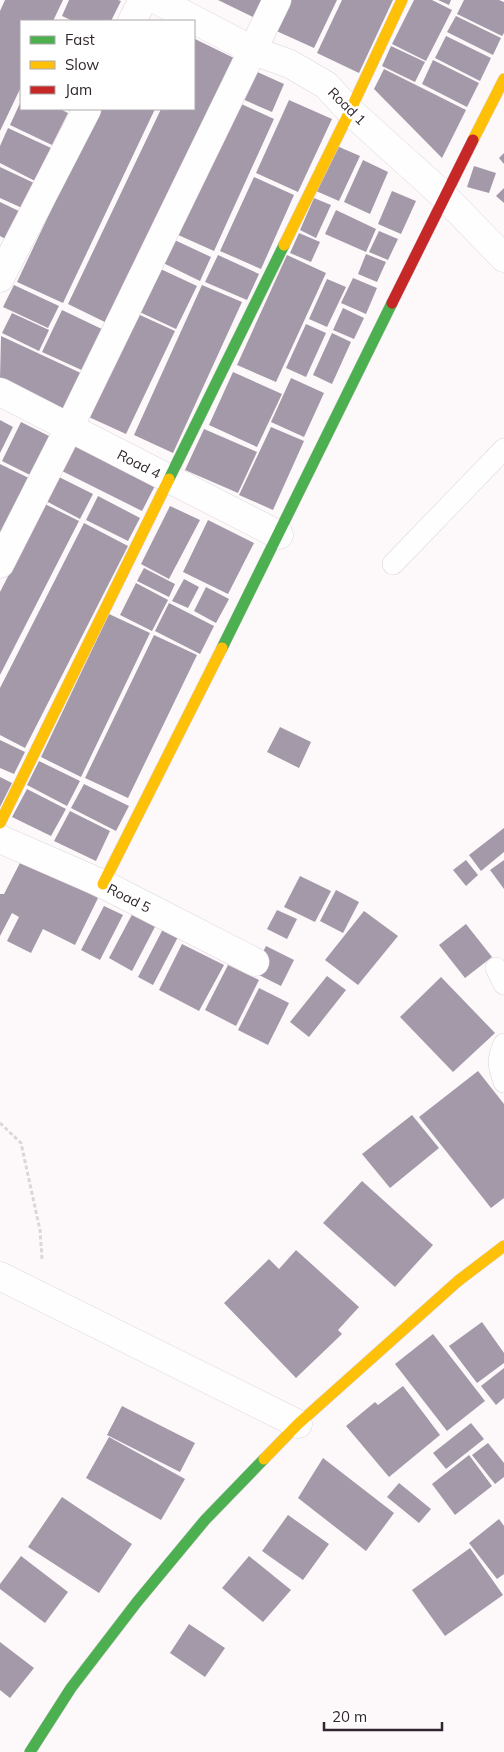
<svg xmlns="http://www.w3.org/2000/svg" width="504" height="1752" font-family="Mulish,sans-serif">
<rect width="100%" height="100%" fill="#fdf9fb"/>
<!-- building -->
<g fill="#a399a8">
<polygon points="5,0 63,0 53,21 21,21 21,87 0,131 0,11"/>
<polygon points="69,0 118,0 121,1 111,21 73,21 62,16"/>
<polygon points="218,0 269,0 259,20"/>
<polygon points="285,0 337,0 314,48 272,29"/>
<polygon points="342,0 393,0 359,73 317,53"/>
<polygon points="414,0 432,0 452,10 426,61 392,44"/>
<polygon points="438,0 451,0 449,5"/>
<polygon points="464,0 499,0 504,2 504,33 502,36 457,14"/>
<polygon points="456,16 501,38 493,55 447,32"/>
<polygon points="446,36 491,58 480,81 435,58"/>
<polygon points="195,39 240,61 113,326 68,304 161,109 194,109"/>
<polygon points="391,46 425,62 415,82 382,66"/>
<polygon points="433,60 479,83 467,107 422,84"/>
<polygon points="384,69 466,110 442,158 374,89"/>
<polygon points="253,70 284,84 272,112 240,98"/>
<polygon points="289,100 332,119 298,192 256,173"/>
<polygon points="21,101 21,109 60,109 68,113 52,145 10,125"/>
<polygon points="235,101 274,119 214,251 176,234"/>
<polygon points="99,109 155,109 63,303 17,282"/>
<polygon points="8,128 51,148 35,181 0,163 0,146"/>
<polygon points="337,146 360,156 339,201 316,191"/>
<polygon points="504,153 504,164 499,158"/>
<polygon points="363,160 388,172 370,214 344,202"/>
<polygon points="474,166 496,173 489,193 467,187"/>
<polygon points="0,167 34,183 22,208 0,198"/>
<polygon points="254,177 294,195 261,269 220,251"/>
<polygon points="504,188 504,203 496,196"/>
<polygon points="392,191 416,201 401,234 378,224"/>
<polygon points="314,198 331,205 316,238 300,230"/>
<polygon points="0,202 23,213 9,241 0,236"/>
<polygon points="336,210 376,229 366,252 325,234"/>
<polygon points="379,231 398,239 388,260 369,252"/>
<polygon points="299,233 320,242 311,262 290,253"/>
<polygon points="166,236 211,257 200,281 155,259"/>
<polygon points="366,254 386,262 377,282 358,274"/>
<polygon points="218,255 259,274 247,300 205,282"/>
<polygon points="287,255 326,273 276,382 237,365"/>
<polygon points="152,265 197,286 176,329 131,308"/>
<polygon points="353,278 377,288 366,314 341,303"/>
<polygon points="327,279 346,287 327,327 309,319"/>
<polygon points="14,285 59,306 48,328 3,307"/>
<polygon points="202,285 242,302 173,453 134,435"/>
<polygon points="343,308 364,318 354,339 333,330"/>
<polygon points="62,310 106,331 86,372 42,352"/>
<polygon points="129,310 175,331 126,434 80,413"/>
<polygon points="12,313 49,330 39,351 2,333"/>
<polygon points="306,324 326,333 306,377 286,368"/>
<polygon points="332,333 351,342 332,384 313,375"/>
<polygon points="1,336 85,375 68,411 0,379"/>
<polygon points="233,372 282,394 257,447 209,425"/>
<polygon points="291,378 324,393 304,437 271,422"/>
<polygon points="0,420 13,427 0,453"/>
<polygon points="21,422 57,440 38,479 2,461"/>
<polygon points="271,427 304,441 273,510 239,495"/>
<polygon points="204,429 257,452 238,493 185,470"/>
<polygon points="78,439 158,480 142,511 62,471"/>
<polygon points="0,464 37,482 0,556"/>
<polygon points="55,475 93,494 80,519 46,501"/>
<polygon points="98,496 140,518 128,541 86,520"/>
<polygon points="45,504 79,521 0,675 0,592"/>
<polygon points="170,506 200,520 169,579 141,564"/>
<polygon points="208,520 254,543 228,594 183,572"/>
<polygon points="84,523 128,546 25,748 0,735 0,688"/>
<polygon points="144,568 175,584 169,597 137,581"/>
<polygon points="184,579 199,587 188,608 172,601"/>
<polygon points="136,583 168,600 152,631 120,615"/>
<polygon points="206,587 229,599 216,623 194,611"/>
<polygon points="169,603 214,626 200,654 155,631"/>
<polygon points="109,614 150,633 81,777 41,757"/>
<polygon points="154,635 197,655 128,798 85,778"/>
<polygon points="280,727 311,742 299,768 267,752"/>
<polygon points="0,740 25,752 14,774 0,768"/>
<polygon points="39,761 80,781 67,806 27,785"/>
<polygon points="0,777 12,783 0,807"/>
<polygon points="84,784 129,806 116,831 71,808"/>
<polygon points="27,789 66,809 51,836 12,817"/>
<polygon points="70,811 110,831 96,861 54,841"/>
<polygon points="504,828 504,852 481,871 469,855"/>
<polygon points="22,859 98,898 75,945 43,929 31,953 7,941 19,917 12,913 0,936 0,894 4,894"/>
<polygon points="466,860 478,875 466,886 453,870"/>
<polygon points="504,860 504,889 490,870"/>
<polygon points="300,876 331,891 315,922 284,907"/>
<polygon points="336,890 359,902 343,933 320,921"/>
<polygon points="104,906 123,915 100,960 81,950"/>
<polygon points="136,907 159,919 132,971 109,958"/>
<polygon points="277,910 297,919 287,939 267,929"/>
<polygon points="364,911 398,936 358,985 325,960"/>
<polygon points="466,924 492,957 465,978 439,945"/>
<polygon points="163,929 178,937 153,985 138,977"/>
<polygon points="182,944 224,965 199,1011 159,990"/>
<polygon points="266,946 294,960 281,986 253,972"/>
<polygon points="228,965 259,980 236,1026 205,1010"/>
<polygon points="327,976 346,990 309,1037 290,1022"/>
<polygon points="441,977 495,1033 453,1072 400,1017"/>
<polygon points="259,988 289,1003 268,1045 238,1030"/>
<polygon points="478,1071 504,1104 504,1198 491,1208 419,1117"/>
<polygon points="412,1115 439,1148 390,1188 362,1154"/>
<polygon points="362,1181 433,1245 395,1287 323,1223"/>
<polygon points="296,1250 359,1307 338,1330 342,1334 296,1378 224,1303 269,1259 279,1269"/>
<polygon points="482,1322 504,1353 504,1363 477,1383 449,1346"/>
<polygon points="433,1334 485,1401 447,1431 395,1364"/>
<polygon points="504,1368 504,1398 496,1405 481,1386"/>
<polygon points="403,1386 440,1435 389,1477 346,1426 375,1402 378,1405"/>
<polygon points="122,1406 195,1443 180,1472 107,1435"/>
<polygon points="471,1423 484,1439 446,1469 433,1453"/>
<polygon points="109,1437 185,1479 161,1520 86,1478"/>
<polygon points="488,1443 504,1463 504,1477 495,1484 472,1455"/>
<polygon points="469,1455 492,1486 455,1515 432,1484"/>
<polygon points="323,1458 394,1513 366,1551 298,1498"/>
<polygon points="399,1483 431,1509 419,1523 387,1497"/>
<polygon points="62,1497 132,1544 99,1593 28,1547"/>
<polygon points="288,1515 329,1544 303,1580 262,1551"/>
<polygon points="499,1519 504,1526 504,1574 497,1579 469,1543"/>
<polygon points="470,1548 503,1595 445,1636 412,1590"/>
<polygon points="21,1556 68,1592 45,1623 0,1589 0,1584"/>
<polygon points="249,1556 291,1590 263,1622 222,1588"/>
<polygon points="189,1624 225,1648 205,1677 170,1653"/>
<polygon points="0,1642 34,1668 10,1698 0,1690"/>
</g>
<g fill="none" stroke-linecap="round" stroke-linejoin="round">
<!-- lane casing -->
<g stroke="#ddd5db" stroke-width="22">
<g id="lane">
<polyline points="393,564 504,449"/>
<polyline points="496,968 504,984"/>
<path d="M504 1044C497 1060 498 1065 504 1082"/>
</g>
</g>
<!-- street casing -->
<g stroke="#ddd5db" stroke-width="29">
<g id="street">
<polyline points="157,0 254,51 290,64 326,85 350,111 444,196 504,258"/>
<polyline points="132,21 143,0"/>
<polyline points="0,278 87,109"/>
<polyline points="0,392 279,535"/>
<polyline points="0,564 69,428 277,0"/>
<polyline points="0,839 103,884 255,962"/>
<polyline points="0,1276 298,1424"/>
</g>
</g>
<!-- fast casing -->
<g stroke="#ddd5db" stroke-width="12">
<g id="fast">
<polyline points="169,479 284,245"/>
<polyline points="222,648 392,303"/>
<polyline points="30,1752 71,1688 137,1602 205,1520 264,1459"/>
</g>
</g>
<!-- slow casing -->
<g stroke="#ddd5db" stroke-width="12">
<g id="slow">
<polyline points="473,140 504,79"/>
<polyline points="284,245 350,111 402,0"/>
<polyline points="0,823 169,479"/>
<polyline points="103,884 222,648"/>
<polyline points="264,1459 298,1424 458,1281 504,1246"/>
</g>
</g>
<!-- jam casing -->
<g stroke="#ddd5db" stroke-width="12">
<polyline id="jam" points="392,303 473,140"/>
</g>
<!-- path -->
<polyline stroke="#d9d7d8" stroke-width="3" stroke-dasharray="4 2.5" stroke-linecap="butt" points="0,1123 21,1143 40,1230 42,1259"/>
<!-- lane -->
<use href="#lane" stroke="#fffefe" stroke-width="21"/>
<!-- street -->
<use href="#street" stroke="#fffefe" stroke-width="28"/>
<!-- fast -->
<use href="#fast" stroke="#4caf50" stroke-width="11"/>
<!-- slow -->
<use href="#slow" stroke="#ffc107" stroke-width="11"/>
<!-- jam -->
<use href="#jam" stroke="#c62828" stroke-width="11"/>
</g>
<g text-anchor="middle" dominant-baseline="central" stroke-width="5" stroke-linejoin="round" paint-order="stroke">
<!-- street labels -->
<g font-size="14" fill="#31262e" stroke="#fff">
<text transform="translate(347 106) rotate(45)">Road 1</text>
<text transform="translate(139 464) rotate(27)">Road 4</text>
<text transform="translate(129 898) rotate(27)">Road 5</text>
</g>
</g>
<!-- legend -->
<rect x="20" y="20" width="175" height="90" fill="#ffffff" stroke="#ada8ab"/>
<rect x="30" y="36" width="25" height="8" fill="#4caf50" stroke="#ada8ab"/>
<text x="65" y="45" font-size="15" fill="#31262e">Fast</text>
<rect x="30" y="61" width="25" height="8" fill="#ffc107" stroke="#ada8ab"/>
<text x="65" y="70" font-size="15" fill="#31262e">Slow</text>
<rect x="30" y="86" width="25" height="8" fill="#c62828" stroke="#ada8ab"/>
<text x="65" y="95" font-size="15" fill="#31262e">Jam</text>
<!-- scale -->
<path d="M324 1722v8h118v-8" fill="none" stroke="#31262e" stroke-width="2.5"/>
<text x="332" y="1722" font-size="15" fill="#31262e" stroke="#ffffff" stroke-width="4" paint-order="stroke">20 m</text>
</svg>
